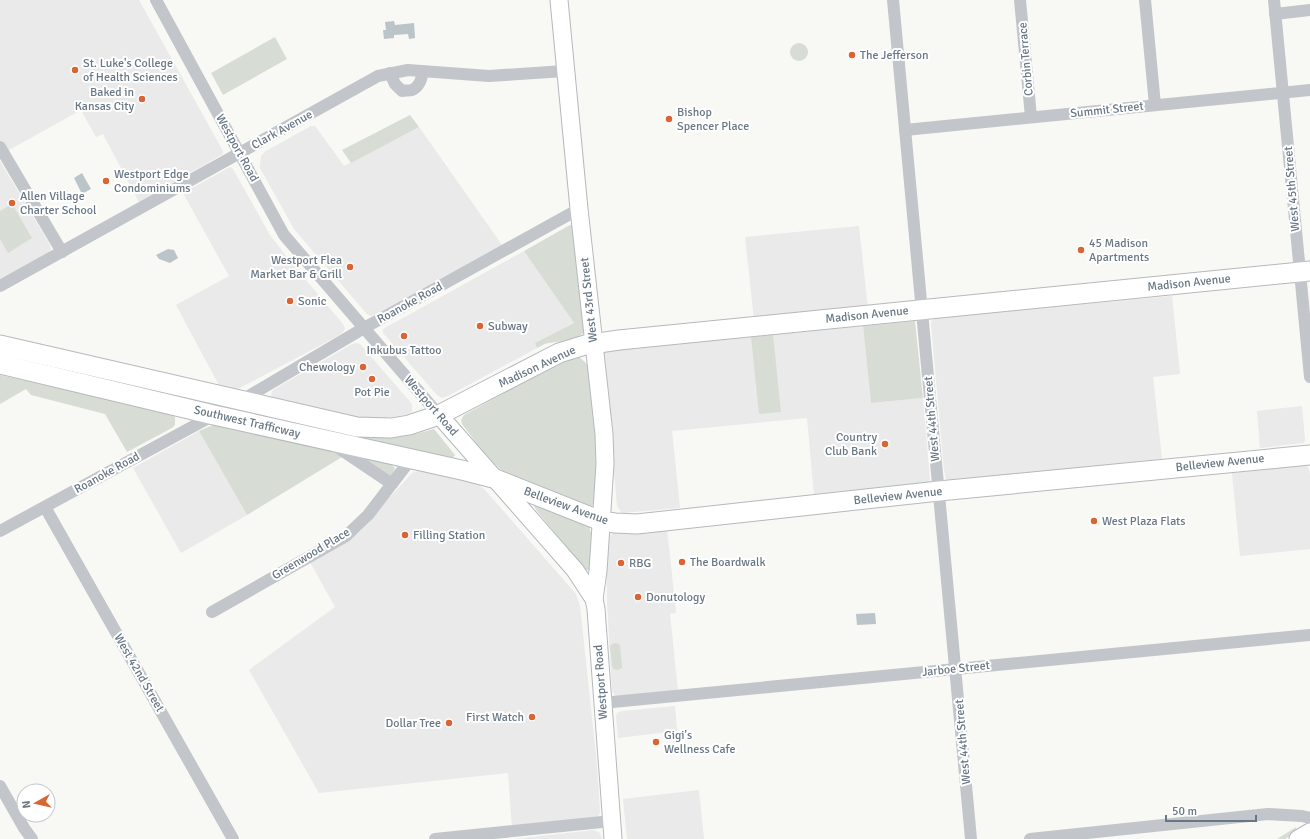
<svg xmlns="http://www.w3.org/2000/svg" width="1310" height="839" font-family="Signika,sans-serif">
<rect width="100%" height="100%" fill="#f8f8f5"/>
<!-- built -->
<g fill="#e9eae9">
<polygon points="0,0 139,0 223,151 223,154 139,202 103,134 96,137 81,110 0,155"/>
<polygon points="311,126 315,126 344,166 419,127 502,245 374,315 371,316 367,314 294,229 260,168 261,156 266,151"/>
<polygon points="0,161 50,245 51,249 49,253 0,280"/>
<polygon points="230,167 233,169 270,235 290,261 343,324 345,329 343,332 338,336 234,391 221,389 176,305 229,276 183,193"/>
<polygon points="859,226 868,309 754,320 745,237"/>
<polygon points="524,251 574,323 535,343 537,348 448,396 442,398 437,395 383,333 383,329"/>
<polygon points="1172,296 1180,374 1153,377 1162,459 950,481 946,479 944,470 931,324 932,320 936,318"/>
<polygon points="863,326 871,403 923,398 930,481 926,483 814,494 807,418 672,431 680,508 622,513 617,506 603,351"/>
<polygon points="357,343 360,344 412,404 412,412 408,414 381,419 357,419 272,398 271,394 273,390 352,344"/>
<polygon points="1302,406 1305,440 1304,443 1260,448 1257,411"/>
<polygon points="199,431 247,515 181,553 133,468"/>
<polygon points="1303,465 1308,467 1310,474 1310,549 1240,556 1232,473"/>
<polygon points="418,471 473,483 479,485 485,490 576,594 580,606 597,764 600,813 598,817 512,828 508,773 319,793 249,670 335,607 310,562 344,543 358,533 370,522 386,500 391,496 412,473"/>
<polygon points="667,528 676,613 670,614 678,691 615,696 612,691 607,601 606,538 615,532"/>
<polygon points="675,706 677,731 618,738 616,716 617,713 622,711"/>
<polygon points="699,790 704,839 627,839 623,799"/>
<polygon points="594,830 600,833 602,839 513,839"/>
</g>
<!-- green -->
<g fill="#d7ddd5">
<polygon points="275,37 287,59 223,95 211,73"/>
<circle cx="799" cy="52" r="9"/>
<polygon points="410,115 419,127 351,163 342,150"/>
<polygon points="12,204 32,238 8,253 0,239 0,211"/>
<path d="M570 225H574L585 331C576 342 562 341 549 343 545 343 541 346 537 348L535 343 574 323 524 251Z"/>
<polygon points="915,321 923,398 871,403 863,326"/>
<polygon points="773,335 781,412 759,414 751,337"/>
<path d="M579 357 586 363 589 368 598 464 595 502 593 505 590 507 509 475C490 464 476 442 462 424L461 420 464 415 556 365 575 358Z"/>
<polygon points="0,375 169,413 175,417 175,425 172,428 127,452 105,414 31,395 26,389 0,404"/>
<polygon points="218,424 332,451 342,457 247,515 199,431 213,425"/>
<path d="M434 429 455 455 451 460 343 435 344 433C379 441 400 439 434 429Z"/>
<polygon points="360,457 390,464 395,468 392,477"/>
<polygon points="536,504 589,527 591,533 590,569 589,570 586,570 537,511 534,506"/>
<polygon points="614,643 619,644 620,646 622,666 622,668 618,670 614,669 612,666 610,646"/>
<polygon points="1296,827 1295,833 1285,839 1277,839"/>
</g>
<!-- water -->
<g fill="#bbc4c9">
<polygon points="394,21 395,25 414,23 415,38 409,39 408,34 394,35 394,38 384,39 383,30 386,30 385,22"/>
<polygon points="82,173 91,189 82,194 74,178"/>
<polygon points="168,249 174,250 178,258 170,263 159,259 156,255"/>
<polygon points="875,613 876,624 857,625 856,614"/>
</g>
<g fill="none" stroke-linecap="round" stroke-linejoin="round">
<!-- secondary casing -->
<g stroke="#b4b9be" stroke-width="19">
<g id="secondary">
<polyline points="559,0 579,209 604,434 605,464 598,571 594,599"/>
<polyline points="439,415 575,570 594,599 596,609 613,839"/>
<polyline points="1298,839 1310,832"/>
</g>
</g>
<!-- primary casing -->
<g stroke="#b5b9bd" stroke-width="21">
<g id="primary">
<polyline points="0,345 357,427 391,428 409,425 439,415 559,353 585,345 619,340 1310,271"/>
<polyline points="0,364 214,415 466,471 493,478 601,521 615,523 637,524 939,491 1310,455"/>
</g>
</g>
<!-- street -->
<g stroke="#c2c5c9" stroke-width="12">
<polyline points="156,0 284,235 439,415"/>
<polyline points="893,0 971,839"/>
<polyline points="1020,0 1031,117"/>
<polyline points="1145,0 1155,105"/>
<polyline points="1274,0 1310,377"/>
<polyline points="1275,14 1310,10"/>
<path d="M390 73 395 84 402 91C405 90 409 91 412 90 419 87 422 78 423 71"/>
<polyline points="905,130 1310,90"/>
<polyline points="0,147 62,252"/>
<polyline points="0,286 378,76 408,70 489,76 565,71"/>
<polyline points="242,400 364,328 579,209"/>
<polyline points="334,445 392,484"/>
<polyline points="45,507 233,839"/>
<polyline points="0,531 214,415"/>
<polyline points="212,612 346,536 368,515 411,459"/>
<polyline points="602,703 1310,635"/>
<polyline points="0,786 24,828 32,839"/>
<polyline points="435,839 612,821"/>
<polyline points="1030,839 1268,814 1302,816 1310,818"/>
</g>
<!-- secondary -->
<use href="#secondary" stroke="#fff" stroke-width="17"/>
<!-- primary -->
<use href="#primary" stroke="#fff" stroke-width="19"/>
</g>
<!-- markers -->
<g fill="#d96535" stroke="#fff" stroke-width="1.5">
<circle cx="852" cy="55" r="4"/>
<circle cx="75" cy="70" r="4"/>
<circle cx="142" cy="99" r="4"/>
<circle cx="669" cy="119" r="4"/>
<circle cx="106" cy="181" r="4"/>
<circle cx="12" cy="203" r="4"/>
<circle cx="1081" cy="250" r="4"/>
<circle cx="350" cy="267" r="4"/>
<circle cx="290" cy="301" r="4"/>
<circle cx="480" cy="326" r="4"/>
<circle cx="404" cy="336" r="4"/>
<circle cx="363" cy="367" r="4"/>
<circle cx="372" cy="379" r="4"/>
<circle cx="885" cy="444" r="4"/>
<circle cx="1094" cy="521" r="4"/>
<circle cx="405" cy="535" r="4"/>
<circle cx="682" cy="562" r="4"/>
<circle cx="621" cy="563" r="4"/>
<circle cx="638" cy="597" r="4"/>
<circle cx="532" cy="717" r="4"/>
<circle cx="449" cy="723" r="4"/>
<circle cx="656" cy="742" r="4"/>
</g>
<g text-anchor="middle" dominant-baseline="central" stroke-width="4" stroke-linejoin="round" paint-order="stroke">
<!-- poi labels -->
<g font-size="12" fill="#697785" stroke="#fff" text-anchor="start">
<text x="860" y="55">The Jefferson</text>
<text x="83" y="63">St. Luke's College<tspan x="83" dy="14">of Health Sciences</tspan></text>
<text x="134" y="92" text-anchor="end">Baked in<tspan x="134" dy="14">Kansas City</tspan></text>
<text x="677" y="112">Bishop<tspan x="677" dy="14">Spencer Place</tspan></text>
<text x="114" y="174">Westport Edge<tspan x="114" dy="14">Condominiums</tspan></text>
<text x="20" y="196">Allen Village<tspan x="20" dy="14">Charter School</tspan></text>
<text x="1089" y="243">45 Madison<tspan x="1089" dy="14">Apartments</tspan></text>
<text x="342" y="260" text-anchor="end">Westport Flea<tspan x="342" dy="14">Market Bar &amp; Grill</tspan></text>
<text x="298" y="301">Sonic</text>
<text x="488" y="326">Subway</text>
<text x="404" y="350" text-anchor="middle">Inkubus Tattoo</text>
<text x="355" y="367" text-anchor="end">Chewology</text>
<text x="372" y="392" text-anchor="middle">Pot Pie</text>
<text x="877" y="437" text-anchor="end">Country<tspan x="877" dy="14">Club Bank</tspan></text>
<text x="1102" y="521">West Plaza Flats</text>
<text x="413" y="535">Filling Station</text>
<text x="690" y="562">The Boardwalk</text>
<text x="629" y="563">RBG</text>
<text x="646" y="597">Donutology</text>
<text x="524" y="717" text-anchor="end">First Watch</text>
<text x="441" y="723" text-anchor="end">Dollar Tree</text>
<text x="664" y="735">Gigi's<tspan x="664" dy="14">Wellness Cafe</tspan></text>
</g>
<!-- street labels -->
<g font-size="12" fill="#697785" stroke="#fff">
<text transform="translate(1026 59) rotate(-95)">Corbin Terrace</text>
<text transform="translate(1107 110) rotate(-6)">Summit Street</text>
<text transform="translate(282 130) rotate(-29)">Clark Avenue</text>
<text transform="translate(237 148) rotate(61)">Westport Road</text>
<text transform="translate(1292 189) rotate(-95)">West 45th Street</text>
<text transform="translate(1189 283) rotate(-6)">Madison Avenue</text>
<text transform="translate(589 300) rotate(-96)">West 43rd Street</text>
<text transform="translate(410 303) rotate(-29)">Roanoke Road</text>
<text transform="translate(867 315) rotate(-6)">Madison Avenue</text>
<text transform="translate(537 367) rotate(-25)">Madison Avenue</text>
<text transform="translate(431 406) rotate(49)">Westport Road</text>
<text transform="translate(932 419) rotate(-95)">West 44th Street</text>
<text transform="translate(247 422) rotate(13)">Southwest Trafficway</text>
<text transform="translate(1220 463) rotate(-6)">Belleview Avenue</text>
<text transform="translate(107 473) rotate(-29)">Roanoke Road</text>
<text transform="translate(898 496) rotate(-6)">Belleview Avenue</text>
<text transform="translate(566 506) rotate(20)">Belleview Avenue</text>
<text transform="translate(311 554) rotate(-31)">Greenwood Place</text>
<text transform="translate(956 669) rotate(-6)">Jarboe Street</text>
<text transform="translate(139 673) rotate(60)">West 42nd Street</text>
<text transform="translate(601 682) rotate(-94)">Westport Road</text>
<text transform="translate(963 742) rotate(-95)">West 44th Street</text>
</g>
</g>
<!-- north arrow -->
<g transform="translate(36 803) rotate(262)"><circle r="19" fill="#ffffff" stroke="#c3c9ce"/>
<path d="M0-3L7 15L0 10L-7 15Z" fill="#d96535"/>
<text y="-6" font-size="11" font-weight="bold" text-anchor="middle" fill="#697785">N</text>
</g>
<!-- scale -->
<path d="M1166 815v6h90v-6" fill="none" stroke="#697785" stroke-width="2"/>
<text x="1172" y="815" font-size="12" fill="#697785" stroke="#ffffff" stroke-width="3" paint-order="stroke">50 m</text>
</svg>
